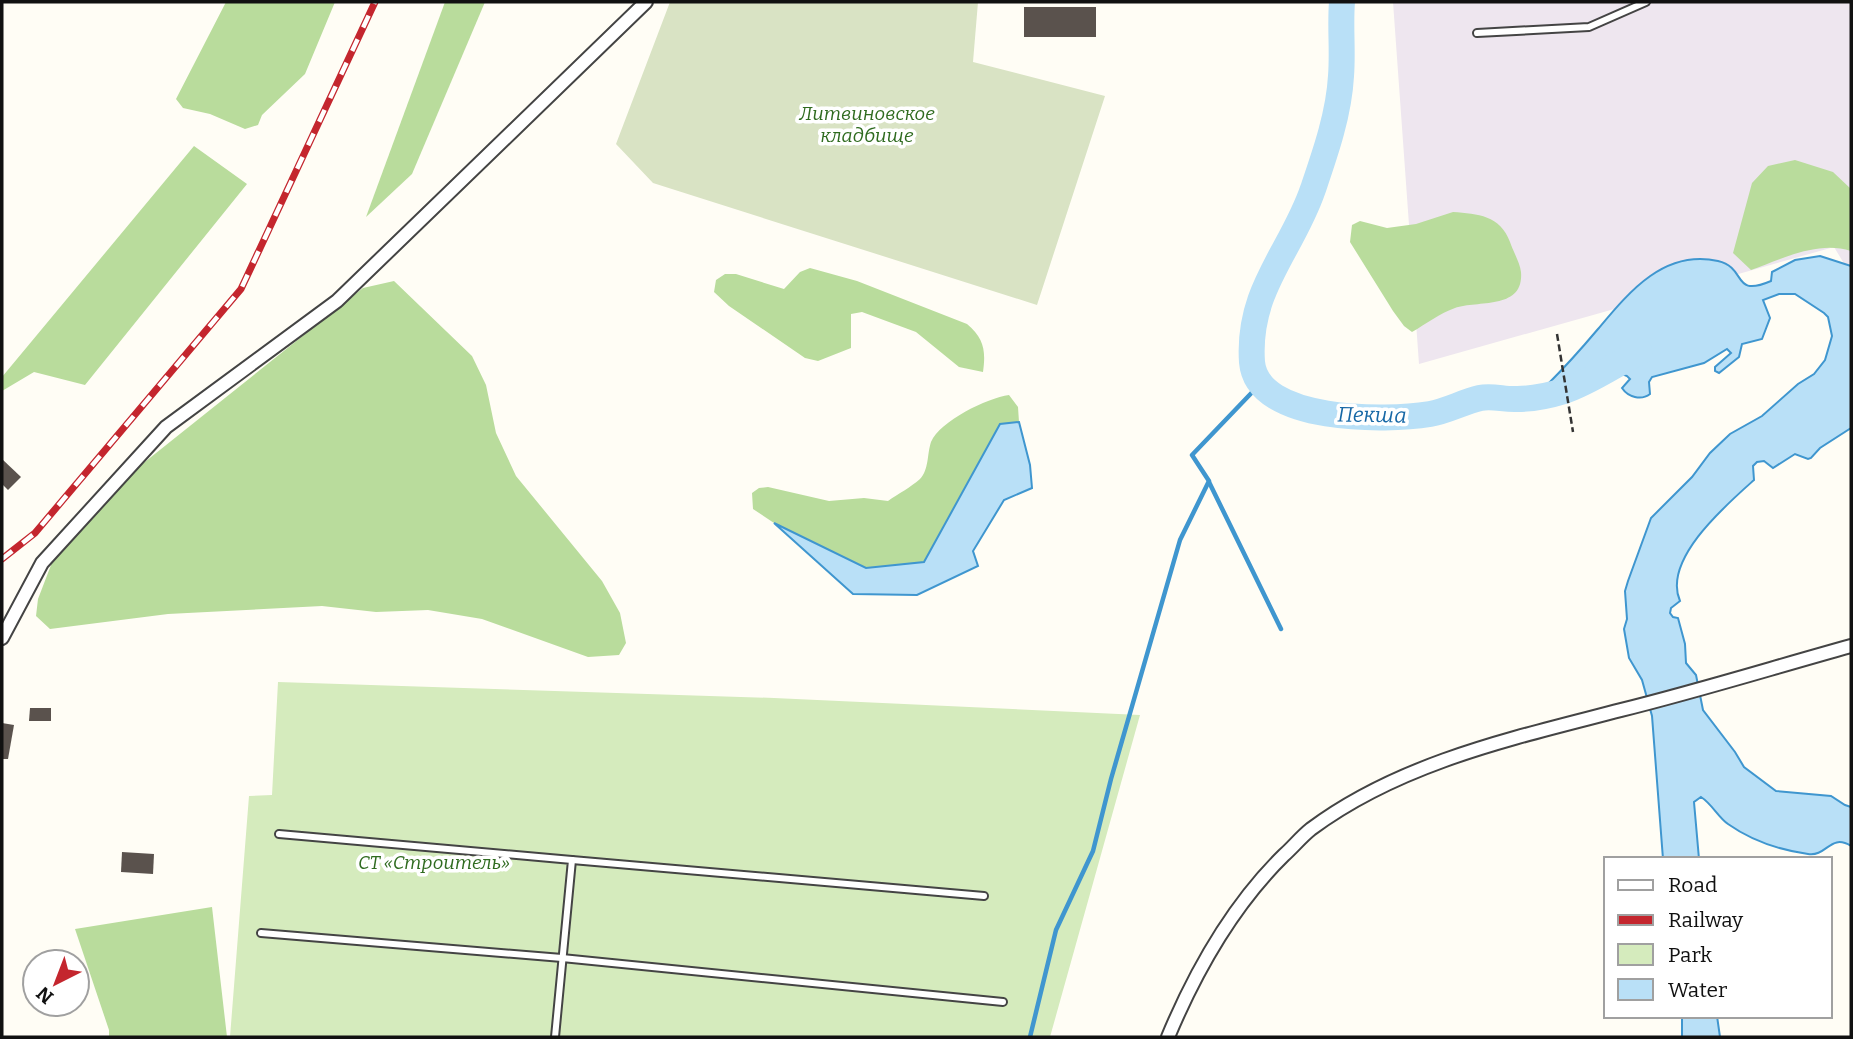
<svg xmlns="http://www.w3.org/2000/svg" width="1853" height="1039" font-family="Bitter,serif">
<rect width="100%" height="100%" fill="#fffdf5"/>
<!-- industrial -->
<polygon fill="#eee6ef" points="1393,2 1851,2 1851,275 1834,247 1419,364"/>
<!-- green -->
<polygon fill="#d5ebbd" points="278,682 774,698 1140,715 1050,1037 230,1037 249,796 272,795"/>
<!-- forest -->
<g fill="#b9dc9c">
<polygon points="226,2 335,2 305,74 262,115 258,125 245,129 210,114 183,108 176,99"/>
<polygon points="445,2 485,2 412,174 366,217"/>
<polygon points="194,146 247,184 85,385 34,372 2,391 2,377"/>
<path d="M1795 160 1833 172 1851 189V251C1818 240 1782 259 1751 270L1733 253 1752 183 1768 166Z"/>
<path d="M1453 212C1478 214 1500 215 1510 242 1513 251 1520 263 1521 272 1524 310 1479 300 1455 308 1440 313 1426 324 1412 332L1404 326 1393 311 1350 242 1352 225 1360 221 1387 228 1416 224Z"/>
<path d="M810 268 857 281 967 324C984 338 986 351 983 372L959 367 916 332 862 312 851 314V348L818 361 805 358 729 306 714 292 716 280 725 274H736L784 289 800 272Z"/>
<polygon points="394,281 472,356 486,385 496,433 516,476 602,581 620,613 626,643 619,655 588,657 482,619 428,610 376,612 322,606 168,614 50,629 36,616 38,599 56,552 121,481 349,299 363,288"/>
<path d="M1009 395 1018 407 1019 422 1000 424 925 562 866 568 774 523 753 509 752 493 759 488 768 487 829 501 864 498 888 501C898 494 911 487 920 479 929 470 927 454 931 442 940 421 987 398 1009 395Z"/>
<polygon points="212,907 227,1037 109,1037 109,1030 75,929"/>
</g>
<!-- cemetery -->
<polygon fill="#d9e3c4" points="670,2 978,2 973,62 1105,96 1037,305 653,183 616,144"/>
<!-- water -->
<g fill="#b9e0f7" stroke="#3f96cf" stroke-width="2">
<path d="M1820 256 1851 266V428L1820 448 1811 458 1808 459 1795 454 1773 468 1764 461 1757 462 1753 466 1754 480C1726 505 1662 560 1680 601L1671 608 1670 613 1673 617 1678 618 1685 644 1686 663 1696 675 1703 710 1735 752 1744 767 1776 791 1831 796 1845 805 1851 807V846C1830 833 1827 857 1808 854 1780 850 1752 841 1728 824 1718 817 1712 804 1701 797L1694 802 1699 859H1663L1652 716 1642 680 1629 658 1624 629 1627 619 1625 591 1628 581 1651 518 1692 477 1710 453 1730 434 1762 416 1798 384 1814 374 1825 360 1832 336 1828 317 1824 313 1795 294H1779L1763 300 1770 318 1762 339 1742 344 1739 357 1719 373 1715 371V367L1731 353 1727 349 1704 363 1652 377 1649 382 1650 394C1641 401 1628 397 1622 388L1630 379 1627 376 1600 365 1587 378 1578 397 1539 405 1534 389 1547 385C1565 367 1582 348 1598 329 1629 292 1664 249 1718 261 1748 268 1731 298 1771 281L1772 272 1795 260Z"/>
<polygon points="1019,422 1030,465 1032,488 1004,500 973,551 978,566 917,595 853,594 774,523 866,568 924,562 1000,424"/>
<polygon points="1682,1016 1717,1016 1720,1037 1682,1037"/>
</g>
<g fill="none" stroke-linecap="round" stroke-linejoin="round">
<!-- stream -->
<g stroke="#3f96cf" stroke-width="4.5">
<polyline points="1209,482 1281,629"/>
<polyline points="1030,1037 1056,930 1093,851 1111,779 1180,540 1209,481 1192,455 1261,383"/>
</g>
<!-- river -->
<path stroke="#b9e0f7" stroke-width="26" d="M1342 2C1340 26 1343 51 1341 76 1339 114 1325 154 1313 189 1292 251 1247 289 1252 362 1257 423 1387 421 1430 414 1447 411 1463 402 1480 398 1492 395 1505 400 1517 399 1531 399 1551 395 1564 391 1589 383 1616 364 1640 352"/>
</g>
<!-- building -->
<g fill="#5a524d">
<rect x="1024" y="7" width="72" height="30"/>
<polygon points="2,459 21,477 8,490 2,484"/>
<polygon points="30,708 51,708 51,721 29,721"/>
<polygon points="2,723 14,725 8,759 2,759"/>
<polygon points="122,852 154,854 153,874 121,872"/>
</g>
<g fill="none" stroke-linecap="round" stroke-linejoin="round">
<!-- service casing -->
<g stroke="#444" stroke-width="10">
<g id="service">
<polyline points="1477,33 1589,27 1646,2"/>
<polyline points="279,834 572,860 555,1037"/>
<polyline points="572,860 984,896"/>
<polyline points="261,933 562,958 1003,1002"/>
</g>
</g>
<!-- minor casing -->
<g stroke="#444" stroke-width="16">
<g id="minor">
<polyline points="2,638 42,563 166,427 337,301 646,2"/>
<path d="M1168 1037C1196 970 1232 906 1284 855 1293 847 1301 837 1311 829 1401 762 1514 738 1621 710 1698 691 1775 667 1851 646"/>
</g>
</g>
<!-- path -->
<polyline stroke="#333" stroke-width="2.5" stroke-dasharray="7 3.5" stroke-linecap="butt" points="1557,334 1573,432"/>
<!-- service -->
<use href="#service" stroke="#fff" stroke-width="6"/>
<!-- minor -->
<use href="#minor" stroke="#fff" stroke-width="12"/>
<!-- rail casing -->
<g stroke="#c4262e" stroke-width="7">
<polyline id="rail" points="2,559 35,533 241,289 375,2"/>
</g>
<!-- rail -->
<use href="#rail" stroke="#fff" stroke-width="4.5" stroke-dasharray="13" stroke-linecap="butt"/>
</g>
<g text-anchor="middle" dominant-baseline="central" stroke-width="7" stroke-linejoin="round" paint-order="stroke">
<!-- park labels -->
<g font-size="19" font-style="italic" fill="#2f6b1f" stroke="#fff">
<text x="867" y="113">Литвиновское<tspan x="867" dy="22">кладбище</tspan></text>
<text x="434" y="862">СТ «Строитель»</text>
</g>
<!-- water labels -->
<g font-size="21" font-style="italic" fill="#1768a6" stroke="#fff">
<text transform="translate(1372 415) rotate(1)">Пекша</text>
</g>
</g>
<!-- border -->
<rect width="1853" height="1039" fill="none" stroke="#111111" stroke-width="7"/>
<!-- legend -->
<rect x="1604" y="857" width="228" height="161" fill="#ffffff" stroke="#a0a0a0" stroke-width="2"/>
<rect x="1618" y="880" width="35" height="10" fill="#ffffff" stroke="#a0a0a0" stroke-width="2"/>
<text x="1668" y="892" font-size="21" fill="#111111">Road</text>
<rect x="1618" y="915" width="35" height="10" fill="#c4262e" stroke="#a0a0a0" stroke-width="2"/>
<text x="1668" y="927" font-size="21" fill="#111111">Railway</text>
<rect x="1618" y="944" width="35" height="21" fill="#d5ebbd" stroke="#a0a0a0" stroke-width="2"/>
<text x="1668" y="962" font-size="21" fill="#111111">Park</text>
<rect x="1618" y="979" width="35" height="21" fill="#b9e0f7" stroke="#a0a0a0" stroke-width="2"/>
<text x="1668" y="997" font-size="21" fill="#111111">Water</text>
<!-- north arrow -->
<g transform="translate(56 983) rotate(222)"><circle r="33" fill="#ffffff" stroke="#a0a0a0" stroke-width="2"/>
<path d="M0-5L12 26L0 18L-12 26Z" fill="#c4262e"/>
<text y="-10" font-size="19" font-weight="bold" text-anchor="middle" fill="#111111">N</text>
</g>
</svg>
